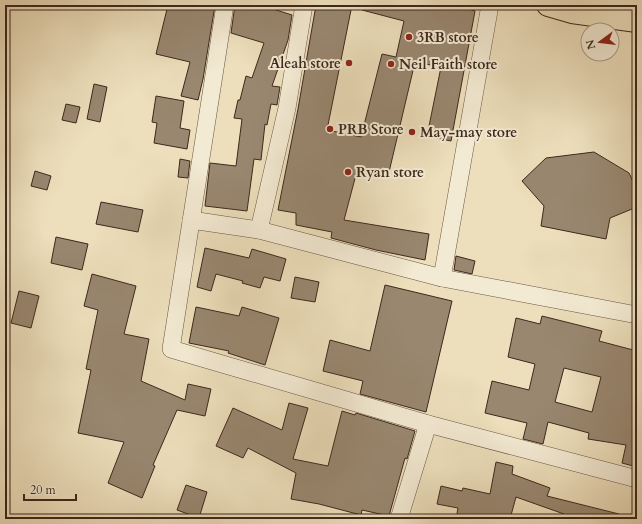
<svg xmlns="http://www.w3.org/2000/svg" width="642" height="524" font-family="Cardo,serif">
<rect width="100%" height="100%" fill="#eddfbc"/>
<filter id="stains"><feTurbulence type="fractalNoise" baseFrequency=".005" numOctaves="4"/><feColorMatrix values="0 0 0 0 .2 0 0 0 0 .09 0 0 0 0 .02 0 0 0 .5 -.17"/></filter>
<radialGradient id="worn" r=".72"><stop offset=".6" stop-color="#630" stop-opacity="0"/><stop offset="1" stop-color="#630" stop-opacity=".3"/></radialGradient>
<!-- building -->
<g fill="#998770" stroke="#3d281d" fill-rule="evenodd">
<polygon points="168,5 215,5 203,79 198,100 181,96 190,62 156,54"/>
<polygon points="235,5 274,5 273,9 292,15 288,40 272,86 280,87 277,105 271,104 267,125 265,124 261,160 254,159 247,211 205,206 210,163 236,166 242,119 234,118 238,100 240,100 246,76 252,78 264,43 231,33"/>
<polygon points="316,5 352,5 327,130 361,137 382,54 396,57 404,21 362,10 363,5 457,5 475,11 451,141 427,136 441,67 415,62 389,172 358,167 344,220 429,234 425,260 376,250 331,238 332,232 296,225 296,213 278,210 298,109"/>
<polygon points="94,84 107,87 100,122 87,119"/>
<polygon points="156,96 184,101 180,128 190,130 187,149 154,143 157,123 152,122"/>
<polygon points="66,104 80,107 76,123 62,120"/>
<polygon points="594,152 629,173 637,190 637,207 610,218 606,239 541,226 544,206 522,181 546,158"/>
<polygon points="180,159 190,161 188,178 178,177"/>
<polygon points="35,171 51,176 47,190 31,186"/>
<polygon points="101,202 143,210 138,232 96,224"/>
<polygon points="56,237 88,244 82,270 51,263"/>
<polygon points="205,248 249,258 252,249 286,259 280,281 264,277 260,288 242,283 243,281 216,274 211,291 197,287"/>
<polygon points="456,256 475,261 472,274 454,270"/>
<polygon points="92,274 136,286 124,334 149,339 141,381 185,400 188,384 211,389 205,416 177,410 153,465 155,466 142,498 108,483 124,442 78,433 91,370 86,369 98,310 84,306"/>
<polygon points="295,277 319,282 315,302 291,298"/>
<polygon points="385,285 452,301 426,412 360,394 363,381 323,371 330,340 370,351"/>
<polygon points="19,291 39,296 31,328 11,323"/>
<polygon points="196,307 239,316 242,307 279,318 265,365 228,353 229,351 189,343"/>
<path d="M542 316 602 331 599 341 637 351V395L633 423H637V467L622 463 626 445 588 439 589 433 548 422 543 444 523 439 527 423 485 413 492 381 529 390 535 364 508 357 516 318 540 324ZM564 368 601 377 592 412 555 402Z"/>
<polygon points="289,403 308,408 293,459 328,466 342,411 355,415 356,413 415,431 407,459 405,458 389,516 362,510 361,515 319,504 291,499 296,473 248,448 243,458 216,446 233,408 282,430"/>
<polygon points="496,462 513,466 512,474 550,488 547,496 619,514 618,519 563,519 564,514 516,497 510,519 456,519 458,508 437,504 441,486 462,491 463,488 490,494"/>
<polygon points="186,485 207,492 199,518 177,510"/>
</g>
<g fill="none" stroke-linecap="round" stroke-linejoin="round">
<!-- minor casing -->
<g stroke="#695645" stroke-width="18">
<g id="minor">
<polyline points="225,5 171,349 428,424 637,479"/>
<polyline points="191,220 259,230 442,278 637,315"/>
<polyline points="259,230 287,108 304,5"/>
<polyline points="442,278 490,5"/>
<polyline points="399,519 428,424"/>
</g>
</g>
<!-- major casing -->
<g stroke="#3d281d" stroke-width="24">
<polyline id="major" points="548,5 572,12 637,21"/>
</g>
<!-- minor -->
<use href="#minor" stroke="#f3ead3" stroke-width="17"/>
<!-- major -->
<use href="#major" stroke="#eddfbc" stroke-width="22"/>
</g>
<!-- markers -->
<g fill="#8f2418" stroke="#f3ead3" stroke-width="1.5">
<circle cx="409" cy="37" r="4"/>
<circle cx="349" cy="63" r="4"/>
<circle cx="391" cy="64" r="4"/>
<circle cx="330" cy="129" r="4"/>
<circle cx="412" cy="132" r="4"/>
<circle cx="348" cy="172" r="4"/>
</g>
<g text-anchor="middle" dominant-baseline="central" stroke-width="4" stroke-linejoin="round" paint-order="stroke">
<!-- poi labels -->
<g font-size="14" font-weight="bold" fill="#3d281d" stroke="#f3ead3" text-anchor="start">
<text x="417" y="37">3RB store</text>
<text x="341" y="63" text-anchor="end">Aleah store</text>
<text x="399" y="64">Neil Faith store</text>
<text x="338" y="129">PRB Store</text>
<text x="420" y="132">May-may store</text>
<text x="356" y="172">Ryan store</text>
</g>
</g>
<!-- margin -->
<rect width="642" height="524" fill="none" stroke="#eddfbc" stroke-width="20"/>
<rect x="6" y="6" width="630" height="512" fill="none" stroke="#3d281d" stroke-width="2"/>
<rect x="10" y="10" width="622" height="504" fill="none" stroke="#3d281d"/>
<!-- north arrow -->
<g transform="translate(600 42) rotate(255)"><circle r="19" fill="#f3ead3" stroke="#aa9c8a"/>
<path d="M0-3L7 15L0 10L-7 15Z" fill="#8f2418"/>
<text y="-6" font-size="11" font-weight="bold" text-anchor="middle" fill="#3d281d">N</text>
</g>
<!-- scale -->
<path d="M24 494v6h52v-6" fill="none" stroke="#3d281d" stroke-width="2"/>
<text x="30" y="494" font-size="12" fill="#3d281d" stroke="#f3ead3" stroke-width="3" paint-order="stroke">20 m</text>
<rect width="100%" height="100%" filter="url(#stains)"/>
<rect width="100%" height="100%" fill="url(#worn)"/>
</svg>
